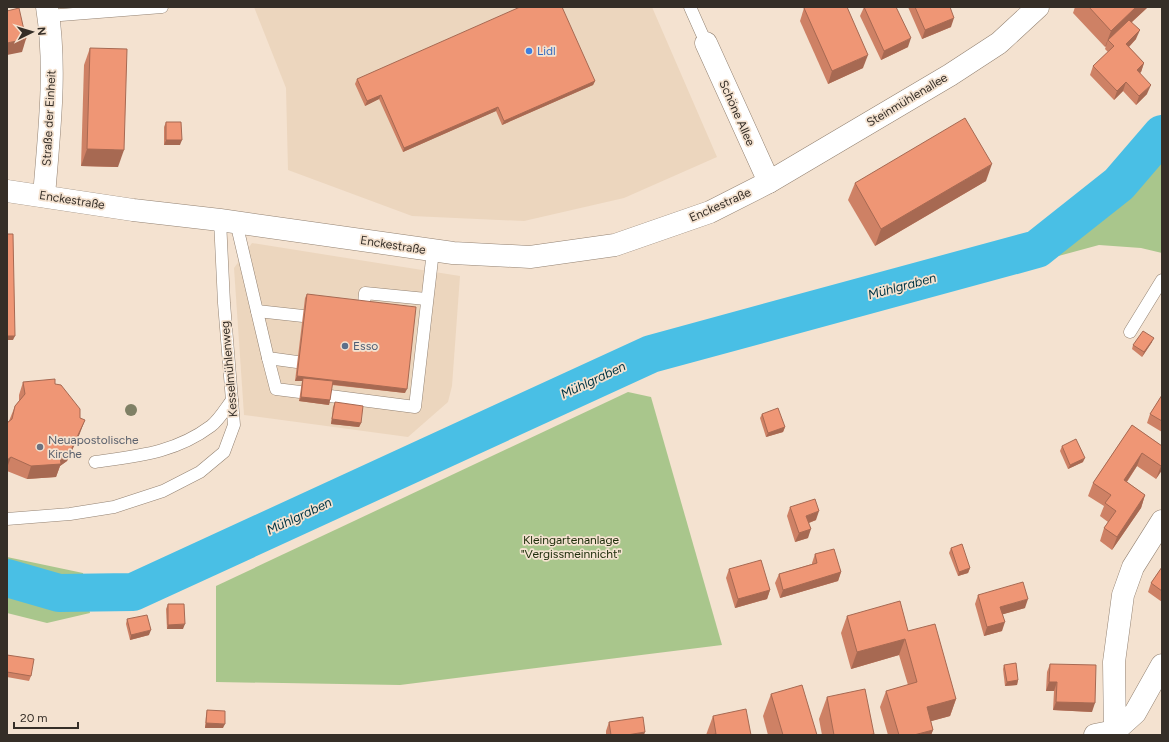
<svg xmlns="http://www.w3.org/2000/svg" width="1169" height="742" font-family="Figtree,sans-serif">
<rect width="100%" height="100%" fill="#f4e2d0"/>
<!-- built -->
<g fill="#ecd6be">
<polygon points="254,7 652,7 717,157 624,198 524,221 412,216 288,170 286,88"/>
<polygon points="252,243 460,276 452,386 448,402 408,437 244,415 234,268"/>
</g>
<!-- green -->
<g fill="#a9c68c">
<polygon points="1162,137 1162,253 1141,248 1099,245 1040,261 984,266 1037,253 1119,184"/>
<polygon points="628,392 651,397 722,645 400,685 216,682 216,586"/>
<polygon points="7,557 83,573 90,613 47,623 7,613"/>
</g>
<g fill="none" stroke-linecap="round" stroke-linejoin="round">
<!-- river -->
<polyline stroke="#49bfe5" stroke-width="38" points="7,578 59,593 133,592 651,354 1037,249 1119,184 1162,134"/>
<!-- lane casing -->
<g stroke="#938272" stroke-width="13">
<g id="lane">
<polyline points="690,7 706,43"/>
<polyline points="48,16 162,7"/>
<polyline points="236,222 268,358 297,362"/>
<polyline points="364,305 365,293 426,299"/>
<polyline points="257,311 303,316"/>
<polyline points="1130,332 1162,280"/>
<polyline points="268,358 276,389 300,392"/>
<polyline points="330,396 415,407 433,251"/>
<path d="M95 462C137 456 175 453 211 426 219 420 226 408 232 400"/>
<polyline points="7,519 70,514 114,507 163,491 200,472 224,452 234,425 224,303 220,220"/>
</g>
</g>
<!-- street casing -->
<g stroke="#938272" stroke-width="23">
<g id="street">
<polyline points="706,43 769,182"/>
<path d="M44 196C49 133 57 69 47 7"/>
<polyline points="1115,735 1114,662 1123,595 1133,567 1162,521"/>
</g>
</g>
<!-- secondary casing -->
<g stroke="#938272" stroke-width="23">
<polyline id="secondary" points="7,191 133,210 220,220 453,253 530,257 615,245 710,212 769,182 950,75 999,43 1038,7"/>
</g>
<!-- primary casing -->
<g stroke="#938272" stroke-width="23">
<polyline id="primary" points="1095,735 1115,731 1135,713 1162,665"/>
</g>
<!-- lane -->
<use href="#lane" stroke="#fff" stroke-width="12"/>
<!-- street -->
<use href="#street" stroke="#fff" stroke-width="22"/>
<!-- secondary -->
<use href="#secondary" stroke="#fff" stroke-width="22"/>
<!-- primary -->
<use href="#primary" stroke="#fff" stroke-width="22"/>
</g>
<!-- trees -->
<circle fill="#7f8065" cx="131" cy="410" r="6"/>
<!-- wall -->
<g fill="#ce8165">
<polygon points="864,7 908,47 881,60 860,16"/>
<polygon points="908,7 950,7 951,27 922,39"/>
<polygon points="1075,7 1148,7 1132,22 1136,39 1129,47 1144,63 1141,72 1140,73 1147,94 1136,105 1123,91 1114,100 1090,75 1093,66 1108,52 1105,49 1106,46 1105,47 1073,13"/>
<polygon points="804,8 863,68 828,84 800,21"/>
<polygon points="90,48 118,167 81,166 84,65"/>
<polygon points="357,79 595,81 593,85 502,125 496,111 403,152 379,99 365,106 355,84"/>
<polygon points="166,122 180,145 164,145 164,127"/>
<polygon points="986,181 875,246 848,200 855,183"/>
<polygon points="307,294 405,393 332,385 329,405 299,401 302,381 295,381 305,298"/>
<polygon points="1152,342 1142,357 1132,349 1133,345"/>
<polygon points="23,382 55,384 80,433 67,461 60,466 56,477 27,479 7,471 7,423 9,421 15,406 19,401 19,395"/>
<polygon points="1162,395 1162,432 1147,423 1150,414"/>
<polygon points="335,402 361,423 359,427 331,424 333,407"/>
<polygon points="762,414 785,427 783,432 766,437 760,418"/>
<polygon points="1132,425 1162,446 1162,470 1156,479 1137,466 1127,482 1145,495 1141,508 1112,550 1100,541 1104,528 1108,522 1100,516 1104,506 1088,496 1093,483"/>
<polygon points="1062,446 1083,462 1068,469 1060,451"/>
<polygon points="790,507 816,520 809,523 808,538 795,542 787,516"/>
<polygon points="951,548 970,568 968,573 958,576 949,553"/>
<polygon points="815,554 841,572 838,581 780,598 775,583 779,574 812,564 812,563"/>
<polygon points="1162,567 1162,602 1148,592 1151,583"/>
<polygon points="729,569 770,590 767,599 735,608 726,578"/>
<polygon points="978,595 1025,608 1003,614 1002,631 984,636 975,604"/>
<polygon points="168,604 183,629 167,629 166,609"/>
<polygon points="847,616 908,631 956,699 950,716 931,721 933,730 931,735 888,735 880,707 886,691 908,685 899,655 851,669 841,633"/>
<polygon points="127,619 149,635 130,640 126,624"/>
<polygon points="7,655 31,676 29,681 7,677"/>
<polygon points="1050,664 1092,712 1053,710 1054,691 1046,691 1047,672"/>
<polygon points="1004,665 1018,680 1017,685 1005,686 1003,669"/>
<polygon points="771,694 817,735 768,735 763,716"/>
<polygon points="827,697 874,734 874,735 822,735 819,719"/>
<polygon points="207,710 223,728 205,728 206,715"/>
<polygon points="713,716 751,735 706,735"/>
<polygon points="609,722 644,735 606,735 606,731"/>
</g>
<!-- shaded-wall -->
<g fill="#a76952">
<polygon points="1136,7 1148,7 1110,42 1108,40 1106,46 1105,47 1111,31"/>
<polygon points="954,18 951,27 922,39 925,30"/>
<polygon points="1140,30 1136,39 1123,53 1126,44"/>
<polygon points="911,38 908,47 881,60 884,51"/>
<polygon points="26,39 22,52 7,55 7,43"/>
<polygon points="868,55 863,68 828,84 832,71"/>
<polygon points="1144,63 1141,72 1133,79 1137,70"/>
<polygon points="595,81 593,85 502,125 504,121"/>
<polygon points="1126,82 1123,91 1114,100 1117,91"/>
<polygon points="1151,85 1147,94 1136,105 1139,96"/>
<polygon points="381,95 379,99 365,106 367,101"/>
<polygon points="498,107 496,111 403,152 404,148"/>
<polygon points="166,140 182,140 180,145 164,145"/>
<polygon points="87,149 124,150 118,167 81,166"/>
<polygon points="992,164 986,181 875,246 881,229"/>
<polygon points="7,336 15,336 13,340 7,340"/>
<polygon points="1154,338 1152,342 1142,357 1144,352"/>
<polygon points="297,376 407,389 405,393 302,381 303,378 302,381 295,381"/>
<polygon points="301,397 330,400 329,405 299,401"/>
<polygon points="332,419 361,423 359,427 331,424"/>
<polygon points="85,420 80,433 67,461 60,466 56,477 27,479 31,466 60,456"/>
<polygon points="785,427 783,432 766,437 768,433"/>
<polygon points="1142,453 1137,466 1119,493 1124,480"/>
<polygon points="11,457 7,468 7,460"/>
<polygon points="1085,458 1083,462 1068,469 1070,465"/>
<polygon points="1162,464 1162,470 1156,479 1161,466"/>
<polygon points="1145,495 1141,508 1112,550 1117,537"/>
<polygon points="819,511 816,520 803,525 806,516"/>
<polygon points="811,529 808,538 795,542 799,533"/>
<polygon points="970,568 968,573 958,576 959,572"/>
<polygon points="841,572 838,581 780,598 783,590"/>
<polygon points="770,590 767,599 735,608 738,599"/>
<polygon points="1028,599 1025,608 997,616 1000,607"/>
<polygon points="1005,622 1002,631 984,636 987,627"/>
<polygon points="185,624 183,629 167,629 168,625"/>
<polygon points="151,630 149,635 130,640 131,635"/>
<polygon points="905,639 899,655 851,669 857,652"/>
<polygon points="1018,680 1017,685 1005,686 1007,682"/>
<polygon points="1049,682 1057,682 1054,691 1046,691"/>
<polygon points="956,699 950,716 921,724 927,707"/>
<polygon points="1056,702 1095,703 1092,712 1053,710"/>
<polygon points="206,723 225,724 223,728 205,728"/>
<polygon points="933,730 931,735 914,735"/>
<polygon points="645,732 644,735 627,735"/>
</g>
<!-- building -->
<g fill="#ef9675" stroke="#a76952">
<polygon points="520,7 562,7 595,81 504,121 498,107 404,148 381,95 367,101 357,79"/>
<polygon points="805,7 847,7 868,55 832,71 804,8"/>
<polygon points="864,7 896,7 911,38 884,51"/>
<polygon points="915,7 950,7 954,18 925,30"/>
<polygon points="1089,7 1136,7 1111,31"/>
<polygon points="19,8 26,39 7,43 7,11"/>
<polygon points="1129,20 1140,30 1126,44 1144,63 1137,70 1151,85 1139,96 1126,82 1117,91 1093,66 1114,46 1108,40"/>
<polygon points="90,48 127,49 124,150 87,149"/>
<polygon points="965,118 992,164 881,229 855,183"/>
<polygon points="166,122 181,122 182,140 166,140"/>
<polygon points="7,234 13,234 15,336 7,336"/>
<polygon points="307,294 416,307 407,389 297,376"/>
<polygon points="1143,331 1154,338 1144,352 1133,345"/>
<polygon points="303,378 333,381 330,400 301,397"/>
<polygon points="55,379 55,384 61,385 80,409 80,418 85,420 72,448 60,456 61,464 31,466 11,457 7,460 7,423 12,419 15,406 25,394 23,382"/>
<polygon points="1162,395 1162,421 1150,414"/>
<polygon points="335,402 363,406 361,423 332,419"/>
<polygon points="778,408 785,427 768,433 762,414"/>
<polygon points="1132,425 1162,446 1162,464 1161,466 1142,453 1124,480 1145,495 1117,537 1104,528 1116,511 1105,503 1111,495 1093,483"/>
<polygon points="1076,439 1085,458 1070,465 1062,446"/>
<polygon points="815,499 819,511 806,516 811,529 799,533 790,507"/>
<polygon points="962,544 970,568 959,572 951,548"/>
<polygon points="834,549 841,572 783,590 779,574 817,563 815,554"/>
<polygon points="761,560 770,590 738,599 729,569"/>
<polygon points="1162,567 1162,591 1151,583"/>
<polygon points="1023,582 1028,599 1000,607 1005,622 987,627 978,595"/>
<polygon points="900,601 908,631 935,624 956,699 927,707 933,730 914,735 899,735 886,691 917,682 905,639 857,652 847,616"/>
<polygon points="168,604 184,604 185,624 168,625"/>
<polygon points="147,615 151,630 131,635 127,619"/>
<polygon points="7,655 34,659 31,676 7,672"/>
<polygon points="1016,663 1018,680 1007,682 1004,665"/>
<polygon points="1050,664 1096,665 1095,703 1056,702 1057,682 1049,682"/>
<polygon points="802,685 817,735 783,735 771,694"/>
<polygon points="865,689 874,734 868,735 834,735 827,697"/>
<polygon points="746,709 751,735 710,735 716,734 713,716"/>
<polygon points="207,710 225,711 225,724 206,723"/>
<polygon points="643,717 645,732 627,735 611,735 609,722"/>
</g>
<!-- markers -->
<circle fill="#3f7fe0" stroke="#f4e2d0" stroke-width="1.5" cx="529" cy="51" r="4"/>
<circle fill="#5c6f8a" stroke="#f4e2d0" stroke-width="1.5" cx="345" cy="346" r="4"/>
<circle fill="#6b7280" stroke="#f4e2d0" stroke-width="1.5" cx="40" cy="447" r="4"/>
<g text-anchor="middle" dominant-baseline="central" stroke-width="3.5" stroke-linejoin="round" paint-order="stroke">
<!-- shop labels -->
<g font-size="12" fill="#366cbe" stroke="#f4e2d0" text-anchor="start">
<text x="537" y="51">Lidl</text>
</g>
<!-- street labels -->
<g font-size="12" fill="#352e27" stroke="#f4e2d0">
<text transform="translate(907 100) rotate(-31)">Steinmühlenallee</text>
<text transform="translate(737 113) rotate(66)">Schöne Allee</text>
<text transform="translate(49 118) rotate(-87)">Straße der Einheit</text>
<text transform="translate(72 200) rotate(9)">Enckestraße</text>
<text transform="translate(720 205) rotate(-24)">Enckestraße</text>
<text transform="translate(393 245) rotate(9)">Enckestraße</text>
<text transform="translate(229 369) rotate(-95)">Kesselmühlenweg</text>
</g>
<!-- service labels -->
<g font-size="12" fill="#4e5e75" stroke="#f4e2d0" text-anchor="start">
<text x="353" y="346">Esso</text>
</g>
<!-- worship labels -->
<g font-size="12" fill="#5b616d" stroke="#f4e2d0" text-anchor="start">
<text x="48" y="440">Neuapostolische<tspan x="48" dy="14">Kirche</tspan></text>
</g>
<!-- park labels -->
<g font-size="12" fill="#202f0d" stroke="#f4e2d0">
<text x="571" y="540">Kleingartenanlage<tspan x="571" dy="14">"Vergissmeinnicht"</tspan></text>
</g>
<!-- water labels -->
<g font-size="13" font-style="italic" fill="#003545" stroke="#f4e2d0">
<text transform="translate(902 286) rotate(-15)">Mühlgraben</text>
<text transform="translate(593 380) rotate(-25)">Mühlgraben</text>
<text transform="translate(299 516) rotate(-25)">Mühlgraben</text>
</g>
</g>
<!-- border -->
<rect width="1169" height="742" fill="none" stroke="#352e27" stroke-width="16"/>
<!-- north arrow -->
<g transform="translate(32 32) rotate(85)" stroke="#f4e2d0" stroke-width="3" paint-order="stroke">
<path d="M0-3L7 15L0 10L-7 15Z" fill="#352e27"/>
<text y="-6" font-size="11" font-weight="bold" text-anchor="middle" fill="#352e27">N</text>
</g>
<!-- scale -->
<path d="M14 722v6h64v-6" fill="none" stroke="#352e27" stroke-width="2"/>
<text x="20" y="722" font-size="12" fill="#352e27" stroke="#f4e2d0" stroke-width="3" paint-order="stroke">20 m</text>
</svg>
